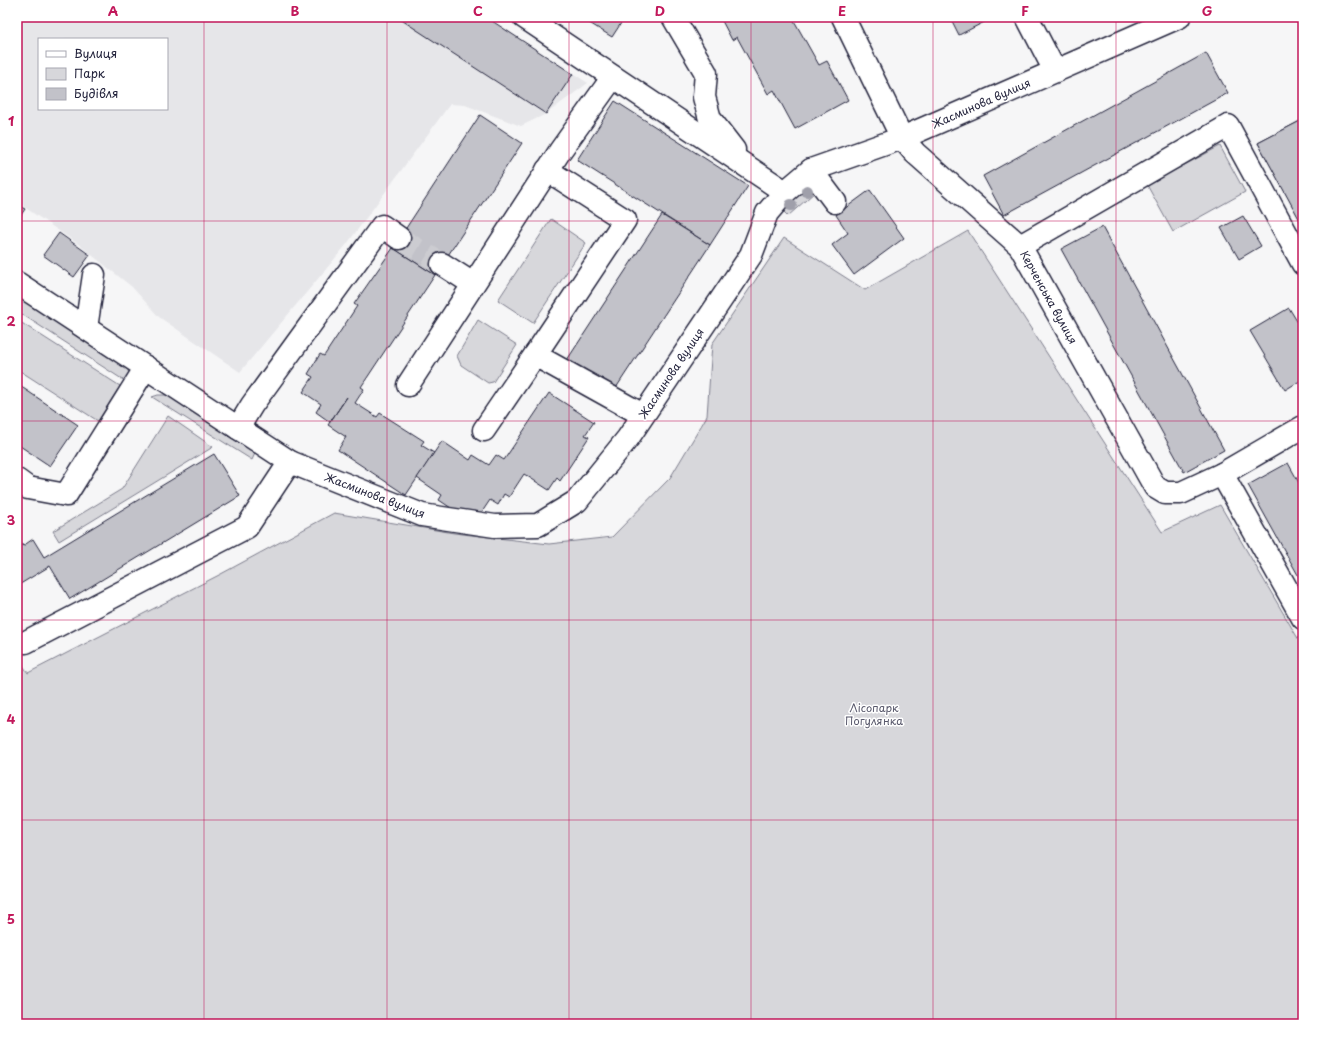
<svg xmlns="http://www.w3.org/2000/svg" width="1320" height="1041" font-family="'Playpen Sans',sans-serif">
<rect width="100%" height="100%" fill="#f6f6f7"/>
<filter id="ink" filterUnits="userSpaceOnUse"><feTurbulence type="fractalNoise" baseFrequency=".025" numOctaves="2"/><feDisplacementMap in="SourceGraphic" scale="8" xChannelSelector="R" yChannelSelector="G"/><feConvolveMatrix kernelMatrix="1 2 1 2 8 2 1 2 1" color-interpolation-filters="sRGB"/></filter>
<g filter="url(#ink)">
<!-- built -->
<path fill="#e6e6e9" fill-rule="evenodd" d="M17 17H486L588 83 546 114 521 126 465 105 450 104 347 244 240 372 159 317 132 287 78 244 17 202ZM39 39H167V109H39Z"/>
<!-- green -->
<g fill="#d7d7db" stroke="#7c7c8b">
<polygon points="1220,146 1245,192 1173,232 1147,185"/>
<polygon points="808,185 815,192 788,216 781,209"/>
<polygon points="551,219 586,243 533,323 498,300"/>
<polygon points="968,231 1162,532 1220,505 1303,647 1303,1024 17,1024 17,657 28,673 221,574 334,513 454,533 549,544 612,537 670,478 707,416 712,344 784,238 865,290"/>
<polygon points="17,297 127,368 130,376 128,383 17,311"/>
<polygon points="17,320 120,386 98,421 17,369"/>
<polygon points="478,320 517,345 493,382 488,383 461,365 457,356"/>
<polygon points="158,395 169,395 256,451 252,460 152,397"/>
<polygon points="168,416 213,447 59,541 53,531 122,489"/>
</g>
<!-- building -->
<g fill="#c2c2c9" stroke="#22223b">
<polygon points="397,17 486,17 573,74 546,114"/>
<polygon points="580,17 625,17 612,37"/>
<polygon points="720,17 792,17 819,65 827,61 848,100 795,129 774,90 768,94 737,37 732,40"/>
<polygon points="950,17 994,17 959,35"/>
<polygon points="1206,53 1228,93 1004,215 983,176"/>
<polygon points="615,101 748,186 710,245 577,160"/>
<polygon points="480,115 522,143 435,275 393,248"/>
<polygon points="1300,121 1303,127 1303,222 1302,223 1258,143"/>
<polygon points="1300,121 1303,127 1303,226 1258,143"/>
<polygon points="870,190 904,238 854,275 832,245 848,233 836,215"/>
<polygon points="17,205 25,209 17,221"/>
<polygon points="662,215 710,245 614,391 567,360"/>
<polygon points="1243,216 1261,246 1239,259 1221,228"/>
<polygon points="1102,227 1224,450 1184,472 1061,249"/>
<polygon points="59,233 90,255 74,277 43,255"/>
<polygon points="393,248 435,275 361,387 364,389 355,403 377,417 380,413 424,441 421,445 434,453 406,495 338,450 346,437 328,425 347,397 330,422 316,412 321,404 303,392 313,377 308,374 320,354 324,356 357,306 354,304"/>
<polygon points="1289,308 1303,331 1303,379 1285,390 1250,331"/>
<polygon points="17,384 78,425 50,466 17,444"/>
<polygon points="549,393 594,422 585,435 589,437 560,481 557,478 549,490 524,474 509,497 504,494 498,505 490,500 478,518 466,510 463,516 439,500 442,495 417,478 442,441 470,460 473,455 489,465 496,455 504,460"/>
<polygon points="214,454 240,496 70,599 50,566 17,586 17,537 23,546 33,539 44,557"/>
<polygon points="1288,463 1303,490 1303,584 1248,485"/>
</g>
<g fill="none" stroke-linecap="round" stroke-linejoin="round">
<!-- minor-tunnel -->
<polyline stroke="#ccccd1" stroke-width="22" stroke-dasharray="22 11" stroke-linecap="butt" points="399,238 442,264"/>
<!-- minor casing -->
<g stroke="#22223b" stroke-width="25">
<g id="minor">
<polyline points="524,17 785,192"/>
<polyline points="673,17 706,73 704,97 710,119 734,150"/>
<polyline points="843,17 902,138 915,153 1020,246"/>
<polyline points="1027,17 1055,71"/>
<polyline points="811,170 835,202"/>
<polyline points="442,264 473,284"/>
<polyline points="1303,264 1228,126 1020,246 1155,487 1165,493 1181,493 1222,474 1303,427"/>
<polyline points="17,283 290,462 422,515 495,526 538,525 577,501 628,438 751,255 767,213 785,192 811,170 902,138 1179,17"/>
<polyline points="86,328 94,275"/>
<polyline points="535,355 625,220 547,170"/>
<polyline points="408,385 560,151 613,77"/>
<polyline points="238,428 252,405 382,226 399,238"/>
<polyline points="484,430 535,355 643,415"/>
<polyline points="1222,474 1303,618"/>
<polyline points="17,480 28,488 66,495 146,367"/>
<polyline points="26,642 247,527 290,462"/>
</g>
</g>
<!-- minor -->
<use href="#minor" stroke="#fff" stroke-width="22"/>
</g>
<!-- trees -->
<g fill="#9f9faa">
<circle cx="807" cy="191" r="6"/>
<circle cx="791" cy="205" r="6"/>
</g>
</g>
<!-- grid -->
<path fill="none" stroke="#c2185b" stroke-width="1" stroke-opacity="0.55" d="M204 17V1024M387 17V1024M569 17V1024M751 17V1024M933 17V1024M1116 17V1024M17 221H1303M17 421H1303M17 620H1303M17 820H1303"/>
<g text-anchor="middle" dominant-baseline="central" stroke-width="3" stroke-linejoin="round" paint-order="stroke">
<!-- street labels -->
<g font-size="11" fill="#22223b" stroke="#fff">
<text transform="translate(981 103) rotate(-24)">Жасминова вулиця</text>
<text transform="translate(1049 297) rotate(61)">Керченська вулиця</text>
<text transform="translate(671 373) rotate(-56)">Жасминова вулиця</text>
<text transform="translate(375 495) rotate(21)">Жасминова вулиця</text>
</g>
<!-- park labels -->
<g font-size="11" fill="#58586b" stroke="#fff">
<text x="874" y="707">Лісопарк<tspan x="874" dy="13">Погулянка</tspan></text>
</g>
</g>
<!-- margin -->
<rect width="1320" height="1041" fill="none" stroke="#fff" stroke-width="44"/>
<!-- legend -->
<rect x="38" y="38" width="130" height="72" fill="#ffffff" stroke="#a7a7b1"/>
<rect x="46" y="51" width="20" height="6" fill="#ffffff" stroke="#a7a7b1"/>
<text x="74" y="58" font-size="12" fill="#22223b">Вулиця</text>
<rect x="46" y="68" width="20" height="12" fill="#d7d7db" stroke="#a7a7b1"/>
<text x="74" y="78" font-size="12" fill="#22223b">Парк</text>
<rect x="46" y="88" width="20" height="12" fill="#c2c2c9" stroke="#a7a7b1"/>
<text x="74" y="98" font-size="12" fill="#22223b">Будівля</text>
<rect x="22" y="22" width="1276" height="997" fill="none" stroke="#c2185b" stroke-width="1.5"/>
<g font-size="13" text-anchor="middle" font-weight="bold" fill="#c2185b">
<text x="113" y="16">A</text>
<text x="295" y="16">B</text>
<text x="478" y="16">C</text>
<text x="660" y="16">D</text>
<text x="842" y="16">E</text>
<text x="1025" y="16">F</text>
<text x="1207" y="16">G</text>
<text x="11" y="126">1</text>
<text x="11" y="326">2</text>
<text x="11" y="525">3</text>
<text x="11" y="724">4</text>
<text x="11" y="924">5</text>
</g>
</svg>
